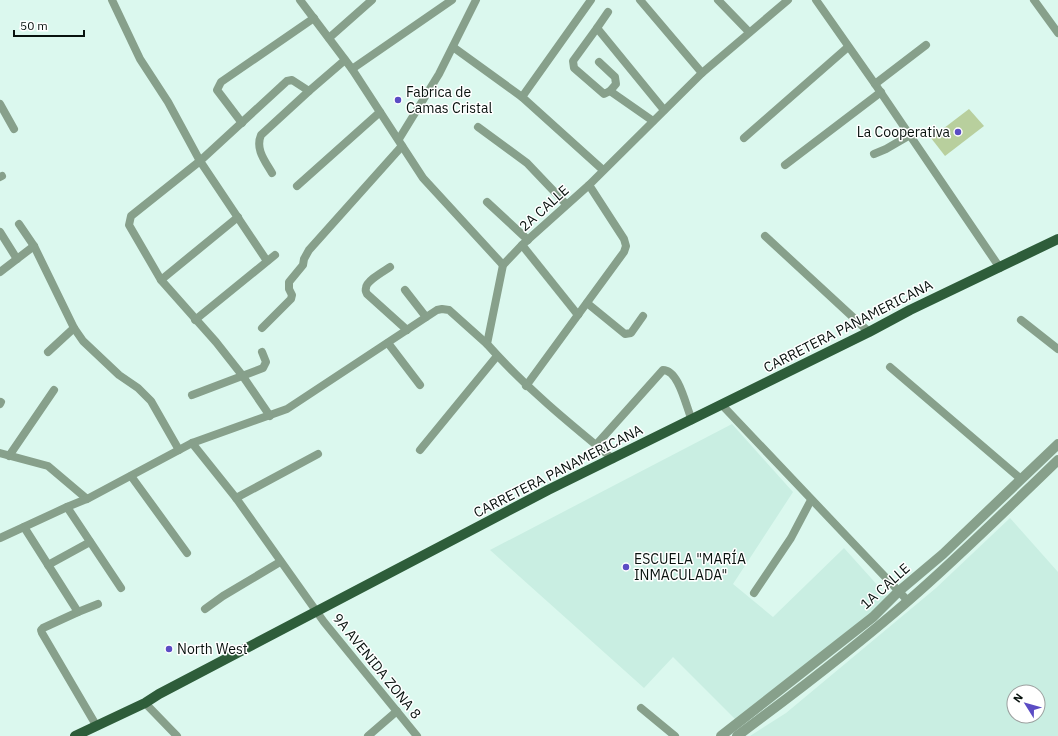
<svg xmlns="http://www.w3.org/2000/svg" width="1058" height="736" font-family="'IBM Plex Sans',sans-serif">
<rect width="100%" height="100%" fill="#dbf8ee"/>
<!-- built -->
<g fill="#c9eee2" fill-rule="evenodd">
<polygon points="732,424 793,492 733,584 773,617 844,548 889,598 862,621 735,719 673,657 644,688 490,550"/>
<path d="M1010 518 1058 572V736H750L786 713 936 588ZM1014 692H1038V716H1014Z"/>
</g>
<!-- green -->
<polygon fill="#b8cf9d" points="969,109 984,126 945,156 931,138"/>
<g fill="none" stroke-linecap="round" stroke-linejoin="round">
<!-- minor -->
<g stroke="#87a08b" stroke-width="8">
<polyline points="112,0 140,59 168,102 200,161 267,261"/>
<polyline points="300,0 352,69 423,178 503,265"/>
<polyline points="640,0 702,73"/>
<polyline points="718,0 749,32"/>
<polyline points="816,0 875,84 1000,268"/>
<polyline points="1034,0 1058,33"/>
<polyline points="608,12 597,28 664,110"/>
<polyline points="597,28 573,61 574,68 604,94 610,91 653,121"/>
<polyline points="329,38 372,0"/>
<polyline points="453,47 522,97 603,170"/>
<polyline points="599,62 615,77 616,84 610,91"/>
<polyline points="352,69 452,0"/>
<polyline points="875,84 926,45"/>
<polyline points="522,97 591,0"/>
<polyline points="0,104 14,129"/>
<polyline points="242,123 217,90 221,82 314,18"/>
<polyline points="478,127 527,163 566,204"/>
<polyline points="744,138 848,47"/>
<polyline points="399,139 439,74 476,0"/>
<polyline points="874,154 886,149 910,135"/>
<polyline points="785,165 881,92"/>
<path d="M272 173C265 161 255 149 261 135L309 91"/>
<polyline points="0,177 2,176"/>
<polyline points="297,186 380,112"/>
<polyline points="487,202 528,240"/>
<polyline points="19,224 34,246 74,328 83,341 119,375 138,388 151,401 179,450"/>
<polyline points="0,232 17,259"/>
<polyline points="765,236 869,332"/>
<polyline points="522,245 578,315"/>
<path d="M390 267C384 271 366 281 366 288 365 290 366 292 367 294L407 330"/>
<polyline points="0,272 34,246"/>
<polyline points="161,280 238,217"/>
<polyline points="405,290 426,317"/>
<polyline points="587,303 625,334 631,333 643,316"/>
<polyline points="195,320 275,255"/>
<polyline points="1021,320 1058,349"/>
<polyline points="262,328 291,299 292,295 289,289 289,282 303,265 304,259 309,250 402,146"/>
<polyline points="388,343 420,385"/>
<polyline points="48,352 74,328"/>
<polyline points="890,367 1021,479"/>
<polyline points="526,386 624,252 626,246 624,239 589,185"/>
<polyline points="192,395 263,368 266,362 262,352"/>
<polyline points="0,404 1,402"/>
<polyline points="722,405 908,601"/>
<polyline points="270,416 242,375 216,342 161,280 129,225 131,216 200,161 287,81 292,80 309,91 345,60"/>
<polyline points="192,443 236,498 324,622 417,736"/>
<path d="M596 445 663 370C679 370 686 407 692 420"/>
<polyline points="420,450 497,356"/>
<polyline points="0,453 48,466 87,499"/>
<polyline points="9,456 54,390"/>
<path d="M613 459C569 423 525 387 487 344L503 265 522 245 589 185 702 73 788 0"/>
<polyline points="131,476 187,553"/>
<polyline points="236,498 318,454"/>
<polyline points="67,507 121,588"/>
<polyline points="24,527 78,612"/>
<polyline points="0,538 67,507 89,498 192,443 287,409 437,310 442,309 449,310 487,344"/>
<polyline points="48,565 90,542"/>
<polyline points="754,593 791,538 811,500"/>
<polyline points="205,609 223,596 280,562"/>
<polyline points="145,703 177,736"/>
<polyline points="641,708 675,736"/>
<polyline points="96,725 42,633 41,630 43,628 78,612 98,604"/>
<polyline points="368,736 397,711"/>
</g>
<!-- tertiary -->
<g stroke="#87a08b" stroke-width="10">
<polyline points="721,736 873,617 898,592 943,554 1058,444"/>
<path d="M737 736C795 693 853 649 908 601 960 556 1009 507 1058 460"/>
</g>
<!-- primary -->
<polyline stroke="#2e5d3a" stroke-width="10" points="75,736 145,703 159,694 548,490 869,332 910,310 1058,239"/>
</g>
<!-- markers -->
<g fill="#5b4cc4" stroke="#fff" stroke-width="1.5">
<circle cx="398" cy="100" r="4"/>
<circle cx="958" cy="132" r="4"/>
<circle cx="626" cy="567" r="4"/>
<circle cx="169" cy="649" r="4"/>
</g>
<g text-anchor="middle" dominant-baseline="central" stroke-width="3" stroke-linejoin="round" paint-order="stroke">
<!-- poi labels -->
<g font-size="14" fill="#08120e" stroke="#fff" text-anchor="start">
<text x="406" y="92">Fabrica de<tspan x="406" dy="16">Camas Cristal</tspan></text>
<text x="950" y="132" text-anchor="end">La Cooperativa</text>
<text x="634" y="559">ESCUELA "MARÍA<tspan x="634" dy="16">INMACULADA"</tspan></text>
<text x="177" y="649">North West</text>
</g>
<!-- street labels -->
<g font-size="14" fill="#08120e" stroke="#fff">
<text transform="translate(544 208) rotate(-42)">2A CALLE</text>
<text transform="translate(848 326) rotate(-27)">CARRETERA PANAMERICANA</text>
<text transform="translate(558 471) rotate(-27)">CARRETERA PANAMERICANA</text>
<text transform="translate(885 586) rotate(-42)">1A CALLE</text>
<text transform="translate(377 666) rotate(51)">9A AVENIDA ZONA 8</text>
</g>
</g>
<!-- north arrow -->
<g transform="translate(1026 704) rotate(307)"><circle r="19" fill="#ffffff" stroke="#9ca09f"/>
<path d="M0-3L7 15L0 10L-7 15Z" fill="#5b4cc4"/>
<text y="-6" font-size="11" font-weight="bold" text-anchor="middle" fill="#08120e">N</text>
</g>
<!-- scale -->
<path d="M14 30v6h70v-6" fill="none" stroke="#08120e" stroke-width="2"/>
<text x="20" y="30" font-size="12" fill="#08120e" stroke="#ffffff" stroke-width="3" paint-order="stroke">50 m</text>
</svg>
